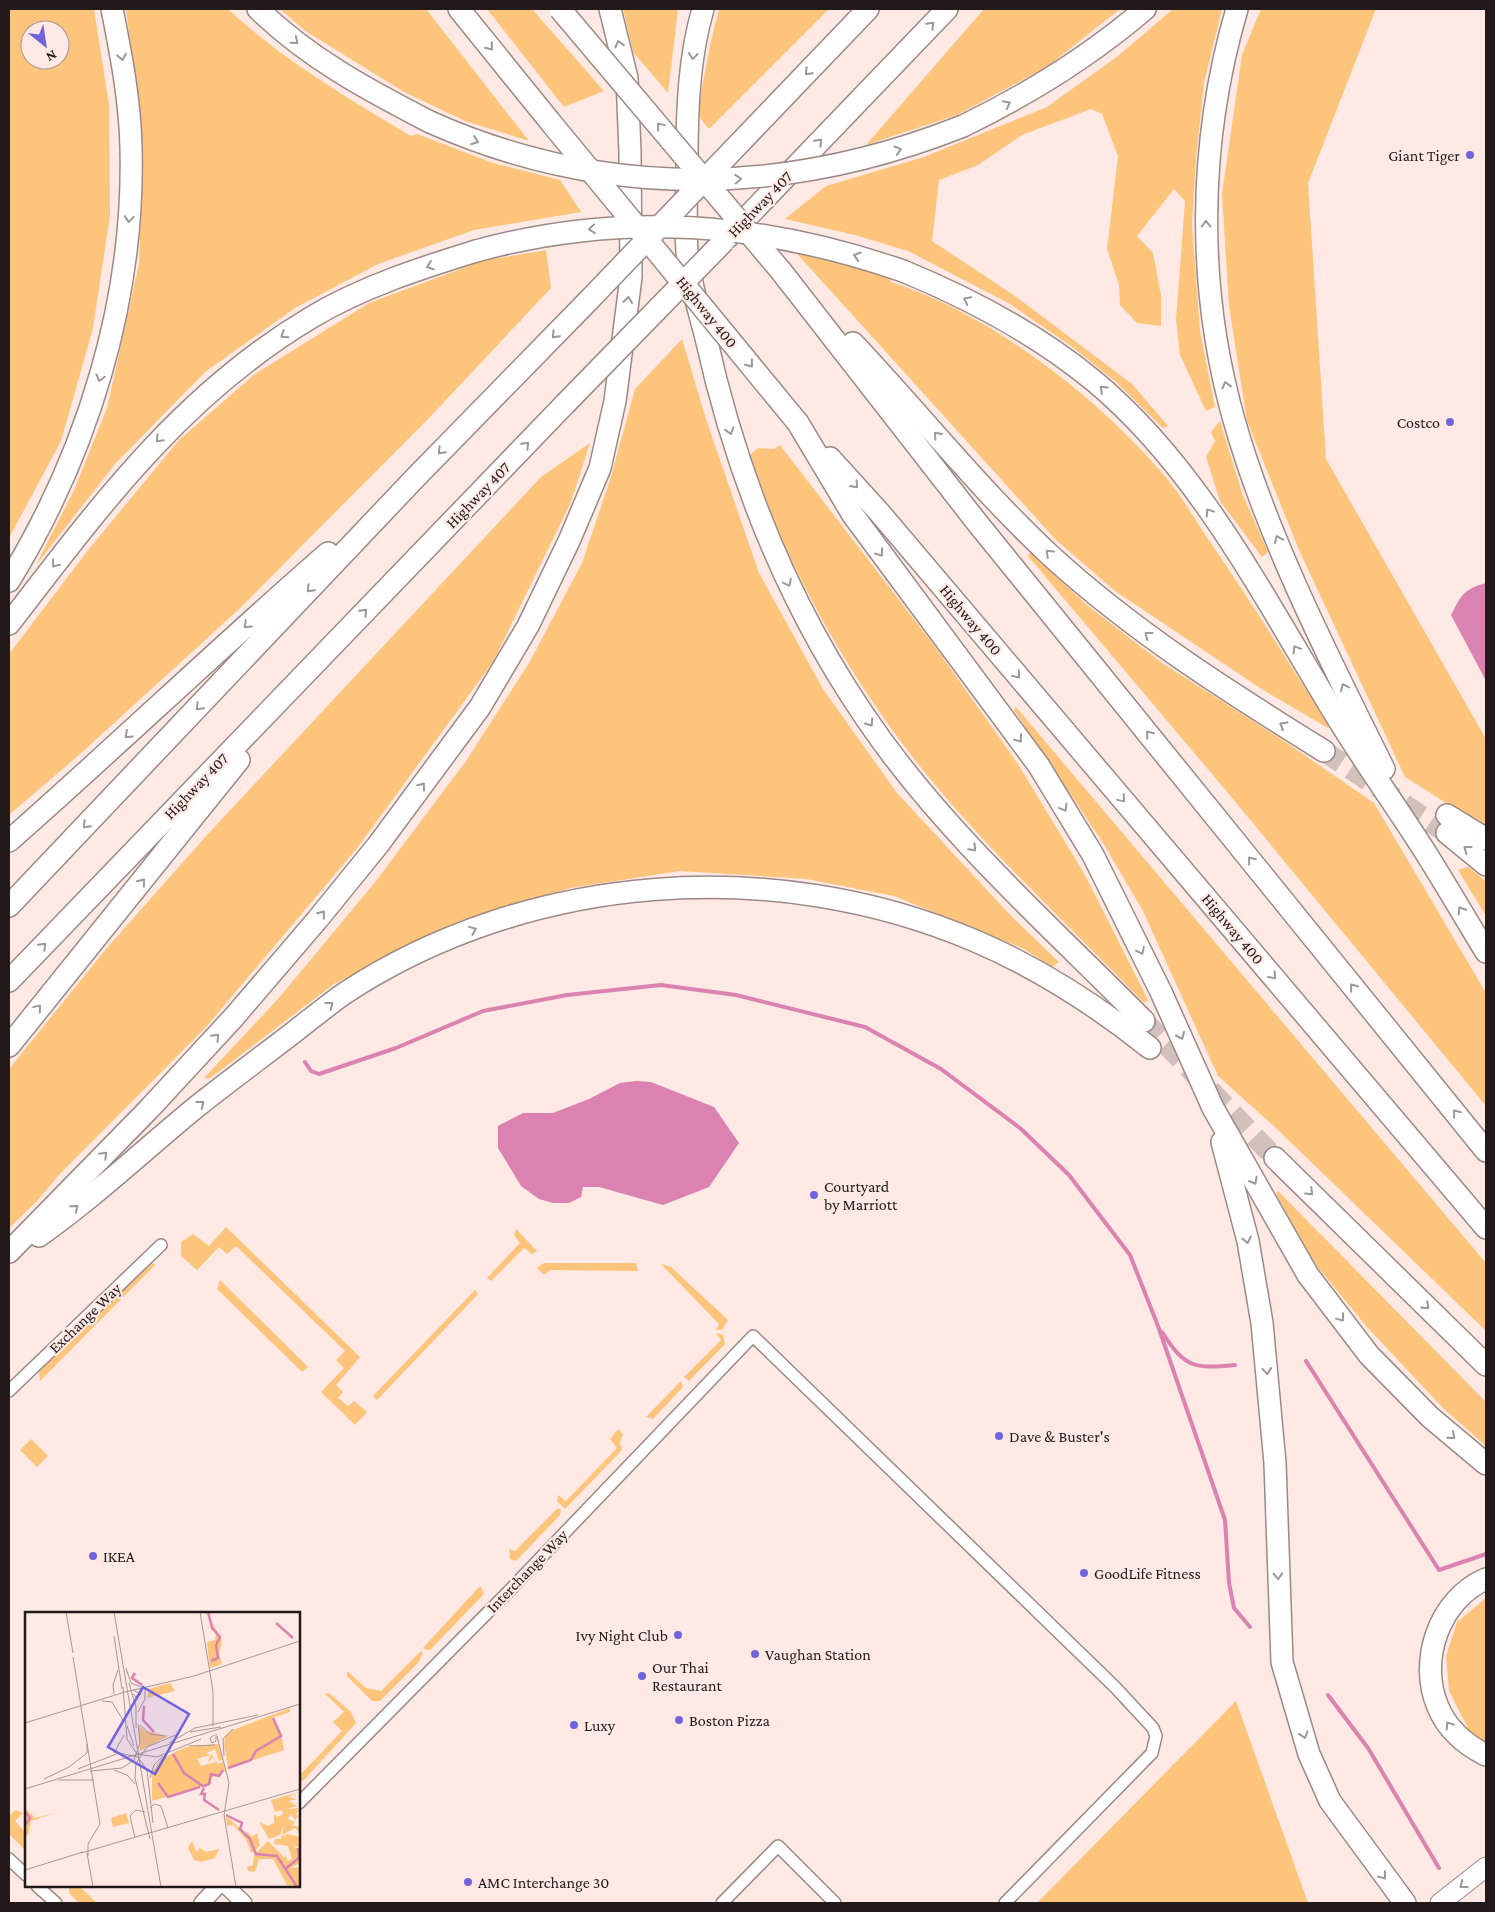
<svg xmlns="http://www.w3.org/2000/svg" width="1495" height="1912" font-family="'Crimson Pro',serif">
<rect width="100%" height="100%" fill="#fee9e5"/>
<!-- green -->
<g fill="#fdc57b" fill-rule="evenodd">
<path d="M9 9H94L109 105 110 215 93 328 61 441 9 538ZM30 30H60V60H30Z"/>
<path d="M126 9H228C283 60 347 98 411 136L417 134 493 163 560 180 581 212 474 230 378 264 295 308 205 372 115 464 36 565 74 490 107 408 139 264 143 150Z"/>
<polygon points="280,9 426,9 529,141 465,121 404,92 304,30"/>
<polygon points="487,9 532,9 604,91 564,107"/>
<polygon points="623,9 678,9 668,93 633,52"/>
<polygon points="719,9 829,9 709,129 697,114 710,45"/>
<polygon points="984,9 1120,9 1048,66 957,115 866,145"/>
<polygon points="1173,9 1222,9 1204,83 1196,157 1192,224 1200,331 1215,407 1206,411 1180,355 1176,320 1185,201 1174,189 1137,236 1153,253 1161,295 1161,326 1137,323 1120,305 1119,285 1107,249 1118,156 1102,114 1091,109 1022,135 978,165 939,180 932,241 1015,296 1132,384 1168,426 1163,428 1116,382 1071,346 1010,304 908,251 855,235 785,219 826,186 924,157 1047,107 1118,56"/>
<polygon points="1261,9 1376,9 1308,183 1326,459 1486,739 1486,828 1405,777 1299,550 1247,421 1229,306 1222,194 1242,55"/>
<path d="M791 247 888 275 891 282C989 313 1096 396 1163 474 1180 493 1193 517 1208 539 1250 600 1289 663 1329 726L1328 728 1260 688 1115 591 1056 540Z"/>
<polygon points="546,250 551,288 430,417 237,611 80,754 9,815 9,654 89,549 179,440 255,374 369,303 482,261"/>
<polygon points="682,339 706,419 759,573 823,689 897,793 1012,917 1059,962 1052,967 1024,949 894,896 806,879 680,871 570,888 459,921 334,984 209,1079 204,1078 278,999 376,881 466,761 529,663 582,563 610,480 635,389"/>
<polygon points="1220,421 1242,493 1268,552 1262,557 1220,501 1206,457 1215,441 1211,432"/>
<polygon points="590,443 571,502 493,662 358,847 206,1027 59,1175 38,1200 9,1228 9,1069 106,949 207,835 541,477"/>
<path d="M780 445 936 648 1018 764 1085 875 1148 1000 1144 1003C1071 927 993 856 927 775 869 704 816 617 779 533 768 508 760 481 750 455L758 448 774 449Z"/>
<polygon points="1030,552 1088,606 1162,663 1284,741 1374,803 1486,993 1486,1106 1233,799 1028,556"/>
<polygon points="1016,707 1486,1263 1486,1331 1278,1130 1218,1076 1143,911 1103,843 1014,710"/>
<polygon points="1468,867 1486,881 1486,916 1458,870"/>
<polygon points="1278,1191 1486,1402 1486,1446 1444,1409 1366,1326 1316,1265 1276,1194"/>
<polygon points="226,1227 360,1357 336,1385 343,1392 338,1398 348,1406 354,1401 367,1412 355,1425 321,1392 344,1368 336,1360 345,1351 236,1246 227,1254 219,1247 197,1270 181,1256 181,1242 193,1234 209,1246"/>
<polygon points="516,1229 537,1251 532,1254 524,1248 491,1281 487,1278 520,1243 514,1235"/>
<polygon points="154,1263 155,1265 40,1381 39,1372 135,1275"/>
<polygon points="544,1263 636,1263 638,1271 550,1270 544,1275 537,1268"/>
<polygon points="661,1264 671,1267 728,1320 722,1330 716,1330 719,1324"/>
<polygon points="220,1280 308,1367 302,1372 217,1289"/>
<polygon points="475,1290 478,1294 377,1400 373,1396"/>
<polygon points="716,1333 723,1335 725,1344 689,1381 684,1377 721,1340"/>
<polygon points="681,1381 683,1387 653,1419 646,1417"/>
<polygon points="618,1429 623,1434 620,1443 622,1450 565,1509 557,1501 558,1495 566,1501 617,1448 610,1439"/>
<polygon points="31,1439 48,1456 37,1467 20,1450"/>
<polygon points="558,1508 561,1510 560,1515 516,1561 510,1559 509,1549 515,1551"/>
<polygon points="479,1587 481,1587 484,1594 430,1650 426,1650 423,1648"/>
<polygon points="1486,1598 1486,1742 1470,1732 1449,1691 1446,1656 1457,1622"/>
<polygon points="421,1651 423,1653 418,1663 380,1701 372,1701 347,1676 347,1671 366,1688 381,1691"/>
<polygon points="329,1693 351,1712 356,1723 304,1780 299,1783 299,1776 342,1731 333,1722 344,1712 325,1694"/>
<polygon points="1236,1701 1308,1903 1037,1903"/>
<polygon points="15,1810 23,1813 15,1821 26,1833 26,1851 9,1834 9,1816"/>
<polygon points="69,1886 79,1886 97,1903 79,1903 69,1893"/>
</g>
<!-- water -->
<g fill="#db82b1">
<path d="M1486 583V681L1451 615C1461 595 1464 589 1486 583Z"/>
<polygon points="636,1081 651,1082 714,1107 739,1143 709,1187 663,1205 599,1187 583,1187 581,1197 569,1203 553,1203 539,1199 521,1186 498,1148 498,1126 523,1113 553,1113 589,1099 620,1083"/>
</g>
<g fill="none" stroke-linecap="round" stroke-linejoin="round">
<!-- stream -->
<g stroke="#db82b1" stroke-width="4">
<polyline points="305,1062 311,1071 319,1074 396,1048 483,1011 567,995 661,985 736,995 865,1027 941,1069 1020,1128 1069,1175 1130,1255 1158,1326 1225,1520 1229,1583 1234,1608 1250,1627"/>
<path d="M1162 1332C1185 1368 1194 1369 1235 1365"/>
<polyline points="1306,1361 1439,1570 1486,1554"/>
<polyline points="1328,1695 1368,1748 1439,1868"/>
</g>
<!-- motorway-tunnel -->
<g stroke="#d2c0bc" stroke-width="21" stroke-dasharray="21 11" stroke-linecap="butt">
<polyline points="1324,751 1447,833"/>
<polyline points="1144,1021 1275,1158"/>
</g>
<!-- minor casing -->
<g stroke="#9c8985" stroke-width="14">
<g id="minor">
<polyline points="9,1391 161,1245"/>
<polyline points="299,1803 507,1593 753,1336 1115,1687 1153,1728 1156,1736 1152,1753 1005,1903"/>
<polyline points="9,1859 26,1875"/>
<polyline points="37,1886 56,1903"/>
<polyline points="722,1903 778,1846 835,1903"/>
</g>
</g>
<!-- tertiary casing -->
<g stroke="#9c8985" stroke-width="18">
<g id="tertiary">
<polyline points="226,1886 244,1903"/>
<polyline points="202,1903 218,1886"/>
</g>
</g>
<!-- primary casing -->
<g stroke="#9c8985" stroke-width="21">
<polyline id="primary" points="1440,1903 1486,1867"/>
</g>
<!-- motorway casing -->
<g stroke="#9c8985" stroke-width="24">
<g id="motorway">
<path d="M258 9C308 58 368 90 430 122"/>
<polyline points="459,9 552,124"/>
<path d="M703 9C689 57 687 109 687 159 687 190 685 221 687 252 689 280 699 310 706 338 738 482 794 620 882 741 957 844 1055 931 1144 1021"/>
<path d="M1237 9C1198 142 1196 286 1234 420 1267 537 1330 660 1384 769"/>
<path d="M963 126C1029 94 1089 57 1145 9"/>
<polyline points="731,152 868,9"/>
<polyline points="728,237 947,9"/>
<polyline points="781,271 975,520 1486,1151"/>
<path d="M903 271C971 299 1037 334 1094 381 1201 470 1266 602 1338 719 1365 763 1396 806 1424 850 1445 883 1465 918 1486 952"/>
<path d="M853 343C919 413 980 490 1051 556 1134 632 1229 692 1324 751"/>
<polyline points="798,423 853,515 1039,766 1093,855 1161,992 1213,1108 1308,1275 1369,1355 1430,1417 1486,1464"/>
<polyline points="830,458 879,512 1486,1228"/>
<path d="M9 581C88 452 135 299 131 147 130 101 121 54 112 9"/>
<path d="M9 624C100 506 181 395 312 317 362 287 421 268 476 251"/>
<polyline points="1447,815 1486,839"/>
<polyline points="1447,833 1486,865"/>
<path d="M9 841C117 746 220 647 328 553"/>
<polyline points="9,906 416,477 589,300"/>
<polyline points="9,981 565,404"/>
<polyline points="9,1046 239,760"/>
<polyline points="1222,1142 1248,1241 1262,1323 1275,1463 1282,1662 1309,1754 1330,1801 1405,1903"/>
<polyline points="1275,1158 1486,1365"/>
<path d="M39 1236C94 1197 143 1151 195 1108 225 1084 255 1062 285 1039 305 1024 325 1007 345 993 528 873 773 855 973 940 1037 967 1096 1005 1150 1048"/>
<polyline points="9,1252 149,1109 234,1017 317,920 378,845 480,707 528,626 569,541 600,468 615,401 631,277 630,152 627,78 610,9"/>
<path d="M1486 1579C1439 1599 1418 1661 1438 1707 1447 1729 1466 1745 1486 1755"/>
</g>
</g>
<!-- minor -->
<use href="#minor" stroke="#fff" stroke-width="11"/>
<!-- tertiary -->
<use href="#tertiary" stroke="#fff" stroke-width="15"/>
<!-- primary -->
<use href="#primary" stroke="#fff" stroke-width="19"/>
<!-- motorway -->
<use href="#motorway" stroke="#fff" stroke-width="21"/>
<!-- motorway-bridge casing -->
<g stroke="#9c8985" stroke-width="24" stroke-linecap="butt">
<g id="motorway-bridge">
<polyline points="560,9 781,271"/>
<path d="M430 122C605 200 787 196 963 126"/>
<polyline points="552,124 798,423"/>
<path d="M476 251C622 211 761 222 903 271"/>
<polyline points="589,300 731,152"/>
<polyline points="565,404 724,241"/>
</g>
</g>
<!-- motorway-bridge -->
<use href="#motorway-bridge" stroke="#fff" stroke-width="21"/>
</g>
<!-- one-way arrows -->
<defs><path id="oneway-chevron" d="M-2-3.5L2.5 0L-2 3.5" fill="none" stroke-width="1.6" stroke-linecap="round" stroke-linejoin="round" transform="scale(1.25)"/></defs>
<g stroke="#9b9897">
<use href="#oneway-chevron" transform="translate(931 25) rotate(-46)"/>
<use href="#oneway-chevron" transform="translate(295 41) rotate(39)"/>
<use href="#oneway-chevron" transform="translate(619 44) rotate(-104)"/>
<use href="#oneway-chevron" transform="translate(490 47) rotate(51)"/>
<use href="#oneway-chevron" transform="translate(693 56) rotate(97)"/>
<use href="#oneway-chevron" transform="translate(122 57) rotate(79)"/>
<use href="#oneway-chevron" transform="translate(808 72) rotate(134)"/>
<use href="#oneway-chevron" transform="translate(1007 104) rotate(-28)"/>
<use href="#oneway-chevron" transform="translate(660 126) rotate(-130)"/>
<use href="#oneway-chevron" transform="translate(475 141) rotate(20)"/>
<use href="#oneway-chevron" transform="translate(819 142) rotate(-46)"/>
<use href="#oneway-chevron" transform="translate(898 150) rotate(-17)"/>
<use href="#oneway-chevron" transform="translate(738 179) rotate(-4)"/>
<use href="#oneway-chevron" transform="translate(129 219) rotate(94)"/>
<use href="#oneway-chevron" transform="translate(1206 224) rotate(-90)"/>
<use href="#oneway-chevron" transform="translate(592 229) rotate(174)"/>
<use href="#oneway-chevron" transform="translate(857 256) rotate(-164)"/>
<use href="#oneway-chevron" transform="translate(430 266) rotate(161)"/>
<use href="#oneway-chevron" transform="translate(628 300) rotate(-83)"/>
<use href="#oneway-chevron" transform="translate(967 300) rotate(-153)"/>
<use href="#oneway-chevron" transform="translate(284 335) rotate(147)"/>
<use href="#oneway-chevron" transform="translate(555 335) rotate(134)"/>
<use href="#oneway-chevron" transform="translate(750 364) rotate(51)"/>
<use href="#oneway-chevron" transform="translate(100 378) rotate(105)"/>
<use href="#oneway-chevron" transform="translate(1226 385) rotate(-104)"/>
<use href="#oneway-chevron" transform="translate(1103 389) rotate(-137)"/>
<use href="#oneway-chevron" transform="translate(730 431) rotate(73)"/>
<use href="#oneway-chevron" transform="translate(937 435) rotate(-132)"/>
<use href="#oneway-chevron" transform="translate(159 439) rotate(133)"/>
<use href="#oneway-chevron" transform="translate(526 445) rotate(-46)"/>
<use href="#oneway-chevron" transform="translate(441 451) rotate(134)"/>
<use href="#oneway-chevron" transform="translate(855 485) rotate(48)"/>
<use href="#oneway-chevron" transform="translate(1209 512) rotate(-124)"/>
<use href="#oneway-chevron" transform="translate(1278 539) rotate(-113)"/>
<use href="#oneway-chevron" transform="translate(880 553) rotate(53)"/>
<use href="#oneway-chevron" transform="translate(1049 553) rotate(-136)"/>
<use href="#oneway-chevron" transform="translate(55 564) rotate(128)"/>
<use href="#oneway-chevron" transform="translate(788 583) rotate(64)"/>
<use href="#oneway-chevron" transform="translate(310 589) rotate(133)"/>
<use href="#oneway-chevron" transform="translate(364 612) rotate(-46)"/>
<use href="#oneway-chevron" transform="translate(247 625) rotate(137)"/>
<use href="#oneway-chevron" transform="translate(1148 635) rotate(-143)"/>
<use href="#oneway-chevron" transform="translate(1296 649) rotate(-121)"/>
<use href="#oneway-chevron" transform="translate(1017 675) rotate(50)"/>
<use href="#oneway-chevron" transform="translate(1344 687) rotate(-115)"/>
<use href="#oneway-chevron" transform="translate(199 707) rotate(134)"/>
<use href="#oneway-chevron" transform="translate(870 723) rotate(55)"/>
<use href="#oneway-chevron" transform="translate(1283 725) rotate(-149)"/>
<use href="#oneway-chevron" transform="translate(1149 734) rotate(-129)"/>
<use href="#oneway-chevron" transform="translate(128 735) rotate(137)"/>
<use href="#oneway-chevron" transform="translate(1019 739) rotate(53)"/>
<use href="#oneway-chevron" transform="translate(422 786) rotate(-53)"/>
<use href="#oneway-chevron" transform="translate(1122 799) rotate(50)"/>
<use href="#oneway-chevron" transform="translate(1064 808) rotate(59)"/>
<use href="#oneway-chevron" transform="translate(86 825) rotate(134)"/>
<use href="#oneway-chevron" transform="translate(973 848) rotate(46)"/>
<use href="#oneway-chevron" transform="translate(1467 849) rotate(-143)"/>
<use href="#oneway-chevron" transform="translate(1251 860) rotate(-129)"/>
<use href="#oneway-chevron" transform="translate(142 882) rotate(-52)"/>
<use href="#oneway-chevron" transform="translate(1461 910) rotate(-122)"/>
<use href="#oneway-chevron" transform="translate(322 914) rotate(-51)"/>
<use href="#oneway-chevron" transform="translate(473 930) rotate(-22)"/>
<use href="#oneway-chevron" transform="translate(43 946) rotate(-46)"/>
<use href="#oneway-chevron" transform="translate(1141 951) rotate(64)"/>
<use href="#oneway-chevron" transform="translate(1273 976) rotate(50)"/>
<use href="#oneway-chevron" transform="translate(1353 987) rotate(-129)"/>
<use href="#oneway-chevron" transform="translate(330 1005) rotate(-37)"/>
<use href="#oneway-chevron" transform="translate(38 1008) rotate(-50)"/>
<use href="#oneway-chevron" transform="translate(1181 1036) rotate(66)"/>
<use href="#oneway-chevron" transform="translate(216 1037) rotate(-47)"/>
<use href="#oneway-chevron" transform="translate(201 1104) rotate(-38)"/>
<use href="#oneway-chevron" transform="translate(1456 1113) rotate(-129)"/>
<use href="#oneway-chevron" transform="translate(104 1155) rotate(-45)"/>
<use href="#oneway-chevron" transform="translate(1254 1181) rotate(60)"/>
<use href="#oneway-chevron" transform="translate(1310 1192) rotate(44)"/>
<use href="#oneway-chevron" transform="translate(75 1208) rotate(-40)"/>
<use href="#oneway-chevron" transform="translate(1247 1240) rotate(78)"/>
<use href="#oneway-chevron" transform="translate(1426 1306) rotate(44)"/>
<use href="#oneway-chevron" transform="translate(1341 1318) rotate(53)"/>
<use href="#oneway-chevron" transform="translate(1267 1371) rotate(85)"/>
<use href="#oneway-chevron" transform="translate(1452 1436) rotate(40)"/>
<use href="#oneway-chevron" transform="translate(1278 1576) rotate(88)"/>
<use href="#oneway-chevron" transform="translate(1449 1725) rotate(-123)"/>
<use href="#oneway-chevron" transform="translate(1304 1735) rotate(73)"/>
<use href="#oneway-chevron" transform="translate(1383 1876) rotate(53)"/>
<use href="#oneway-chevron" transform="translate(1463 1885) rotate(142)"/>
</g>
<!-- markers -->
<g fill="#6f64de" stroke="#fee9e5" stroke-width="2">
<circle cx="1470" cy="155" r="5"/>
<circle cx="1450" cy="422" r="5"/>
<circle cx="814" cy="1195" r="5"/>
<circle cx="999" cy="1436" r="5"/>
<circle cx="93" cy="1556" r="5"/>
<circle cx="1084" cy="1573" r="5"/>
<circle cx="678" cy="1635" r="5"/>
<circle cx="755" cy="1654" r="5"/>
<circle cx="642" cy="1676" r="5"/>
<circle cx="679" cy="1720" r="5"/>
<circle cx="574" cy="1725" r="5"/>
<circle cx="468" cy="1882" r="5"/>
</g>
<g text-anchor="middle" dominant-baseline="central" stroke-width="4.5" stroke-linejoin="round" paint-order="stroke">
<!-- poi labels -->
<g font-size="16" fill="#211a18" stroke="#fee9e5" text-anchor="start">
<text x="1460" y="155" text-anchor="end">Giant Tiger</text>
<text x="1440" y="422" text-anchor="end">Costco</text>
<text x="824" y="1186">Courtyard<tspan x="824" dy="18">by Marriott</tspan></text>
<text x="1009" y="1436">Dave &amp; Buster's</text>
<text x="103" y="1556">IKEA</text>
<text x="1094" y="1573">GoodLife Fitness</text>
<text x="668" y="1635" text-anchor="end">Ivy Night Club</text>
<text x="765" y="1654">Vaughan Station</text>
<text x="652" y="1667">Our Thai<tspan x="652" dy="18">Restaurant</tspan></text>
<text x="689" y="1720">Boston Pizza</text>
<text x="584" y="1725">Luxy</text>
<text x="478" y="1882">AMC Interchange 30</text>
</g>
<!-- street labels -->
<g font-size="16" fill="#211a18" stroke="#fee9e5">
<text transform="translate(760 204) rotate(-46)">Highway 407</text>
<text transform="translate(707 312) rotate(51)">Highway 400</text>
<text transform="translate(478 495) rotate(-46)">Highway 407</text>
<text transform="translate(971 620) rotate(50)">Highway 400</text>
<text transform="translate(196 786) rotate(-46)">Highway 407</text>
<text transform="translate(1233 929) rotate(50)">Highway 400</text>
<text transform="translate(85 1318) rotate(-44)">Exchange Way</text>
<text transform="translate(527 1571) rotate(-46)">Interchange Way</text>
</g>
</g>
<!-- overview -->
<g transform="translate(25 1612)">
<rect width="275" height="275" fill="#fee9e5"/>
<path d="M181 0 197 28 194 42 197 52 185 56 182 30 190 28 191 23ZM145 71 150 79 122 86 124 77ZM265 96V100L247 106 256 121 259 138 203 156 199 133 200 124 205 119ZM114 113 118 118 143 124 115 139ZM193 132 198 148 194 149 190 137 181 141 188 144 191 150H190L188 145 183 151 185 143 172 147 176 154 188 151 187 147 189 151 193 149 192 152 199 150 201 159 186 166V172L127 189V161L136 147 161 135ZM270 181 271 186 269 182 263 185 272 187 264 189 272 194 261 197 275 196 269 199 275 198 271 202 275 207 271 205V209L266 203 262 207 270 210 267 214H274L275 221 270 216 257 223 259 212 255 223 244 227 234 210 243 214 249 211V202L252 205 258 202 257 198 250 200 246 188ZM1 197 10 206 30 201 6 209 3 223 0 224ZM101 201 104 211 88 215 86 206ZM201 204 222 223V219L227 225 232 221 235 233 229 240 226 241 221 227 208 213 202 214ZM262 222 275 225V237L259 228 257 224ZM256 224 275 239V251L265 256 275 255V275L262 273 248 247H234L230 260 223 259 222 255 228 253 229 243 243 229 260 246 261 242 262 249 267 247 263 234 249 232 250 227H256ZM167 229 171 240 175 236 181 240 194 237 190 246 176 250 169 248 163 236Z" fill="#fdc57b"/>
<path fill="none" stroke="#db82b1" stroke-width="2.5" d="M183 0 187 16 195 25 191 33 193 46 186 49M251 11 268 26M110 61 107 66 117 73M119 94 118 108 129 120M148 142 159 161 179 175M203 156 226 148 231 139 256 124 248 106M133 171 143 185 175 175M179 174 184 172 186 162 194 164 198 158M179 176 176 182H180L179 188 194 198M0 200 5 206 0 213M201 203 217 211 215 217 225 227 231 242 252 244 272 275M260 257 274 246 273 236"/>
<path fill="none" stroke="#a69693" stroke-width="1" d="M41 0 48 41M89 0 136 275M175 0 188 79V114M89 24 97 77M48 45 75 212 63 232V244M101 56 106 71 116 75M104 71 111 95V116M98 75 102 127 112 142 132 145 176 127M89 82 88 73 93 58M108 82 112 86 116 82 108 78M77 89 87 90 99 110M113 100 120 87V76M0 111 100 80 169 64 275 29M115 113 125 122 140 124M102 114 109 134M165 120 196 115M189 123 185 126 187 131 191 129V122M192 124 204 171 199 203 211 275M144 131 170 116 233 103M164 134 190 133M89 141 99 123M199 144 198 127 208 117M53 157 94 141 113 145 122 158 128 211M89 158 102 163 110 172M65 159 97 156 109 148 115 131 113 112M125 166 129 153 138 144M19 167 44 155 62 141V132M34 168H69M0 177 275 92M125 196 129 192 136 194 143 216M110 226 105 204 111 198 120 200M125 227 110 166 111 151 122 135 153 122M56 241 275 177M62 241 68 275M0 258 58 240"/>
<path fill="#6f64de" fill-opacity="0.15" stroke="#6f64de" stroke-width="2.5" d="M118 75 164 102 130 162 83 135Z"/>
<rect width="275" height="275" fill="none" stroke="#211a18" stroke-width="2.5"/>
</g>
<!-- border -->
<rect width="1495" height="1912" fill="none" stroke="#211a18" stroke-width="20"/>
<!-- north arrow -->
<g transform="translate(45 45) rotate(150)"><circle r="24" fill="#fee9e5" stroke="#a69693"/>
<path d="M0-4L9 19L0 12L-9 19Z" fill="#6f64de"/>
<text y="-8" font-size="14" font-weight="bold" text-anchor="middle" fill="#211a18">N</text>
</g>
</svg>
